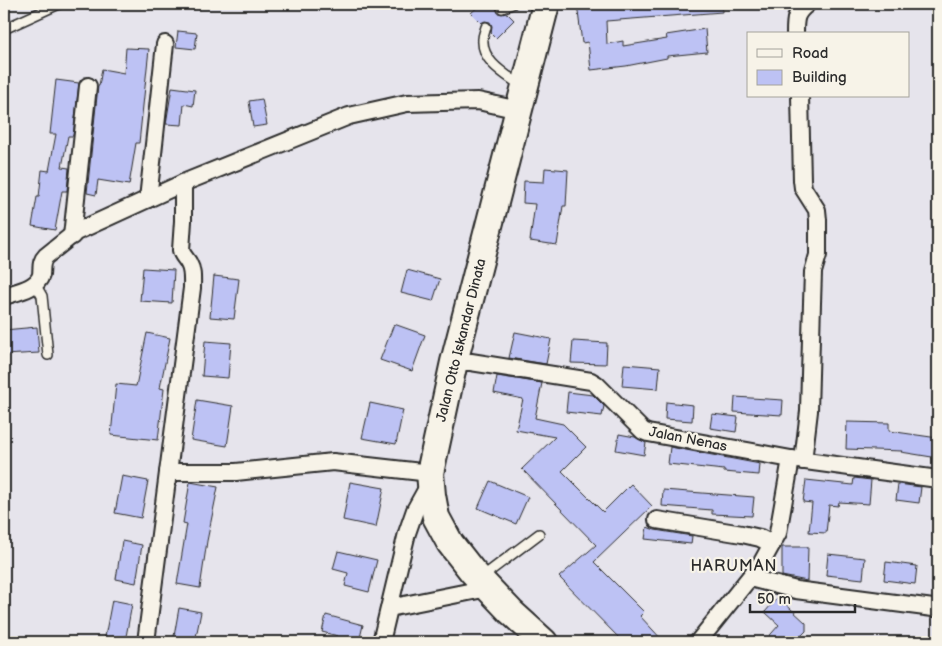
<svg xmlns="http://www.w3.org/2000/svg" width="942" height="646" font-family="'Balsamiq Sans',sans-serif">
<rect width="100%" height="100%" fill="#e6e4ec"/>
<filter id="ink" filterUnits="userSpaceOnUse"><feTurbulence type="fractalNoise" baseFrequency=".02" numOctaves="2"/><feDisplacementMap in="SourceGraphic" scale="10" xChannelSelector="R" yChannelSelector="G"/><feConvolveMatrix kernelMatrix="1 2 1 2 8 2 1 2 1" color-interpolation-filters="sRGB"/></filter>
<g filter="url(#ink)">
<!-- building -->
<g fill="#bdc2f4" stroke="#2b2b2b">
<polygon points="481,4 498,4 496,8 498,13 502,14 507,13 514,20 496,38 491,33 492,26 490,22 485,21 481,23 471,13"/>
<polygon points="577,4 722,4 722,12 606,21 607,44 623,41 623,46 667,39 666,35 705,29 707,52 667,56 667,58 626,66 591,70 588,42 582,43"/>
<polygon points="178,31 197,33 195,49 176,47"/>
<polygon points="126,48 149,49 139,143 136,143 129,185 98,180 96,195 87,193 98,86 99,86 102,69 124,73"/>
<polygon points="56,80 79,83 73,136 68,136 62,167 69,168 67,191 62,191 55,230 32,226 37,197 39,197 42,170 49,171 56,134 50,134"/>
<polygon points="172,87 195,90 193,106 184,104 182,125 166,124"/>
<polygon points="262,99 267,125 253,127 249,101"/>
<polygon points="545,168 568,170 566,206 563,206 557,245 530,241 535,204 523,203 524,181 544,182"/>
<polygon points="143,268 174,270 172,303 140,301"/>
<polygon points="407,270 440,279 433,301 401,293"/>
<polygon points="214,276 239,279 234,319 210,317"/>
<polygon points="394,324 425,335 412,371 380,360"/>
<polygon points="37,327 39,353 4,355 4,330"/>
<polygon points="515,332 551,339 546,364 509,358"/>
<polygon points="147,333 170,338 160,388 164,389 158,440 111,435 116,384 136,386"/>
<polygon points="205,341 231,343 228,378 202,376"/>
<polygon points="573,341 607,343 606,364 571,363"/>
<polygon points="624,364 660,367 658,389 622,386"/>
<polygon points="497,376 542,383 535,418 563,424 586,447 562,471 603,512 631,484 652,506 594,562 644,612 640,616 664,642 623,642 559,577 596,545 522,469 555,437 516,430 523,399 494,393"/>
<polygon points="568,392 593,395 604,406 602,416 566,412"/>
<polygon points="735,397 783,400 782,415 734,412"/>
<polygon points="197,400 233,406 227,446 191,440"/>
<polygon points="666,402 693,405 692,421 665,419"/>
<polygon points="370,403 403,410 396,444 362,438"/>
<polygon points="712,414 738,417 736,432 710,428"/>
<polygon points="847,422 889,423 889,431 938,438 938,458 901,452 902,451 846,449"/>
<polygon points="619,434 635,437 646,443 644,455 616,450"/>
<polygon points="670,447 760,464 759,475 724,472 724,470 668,464"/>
<polygon points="122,476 148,481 141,518 115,513"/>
<polygon points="854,478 871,480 869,504 839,502 838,506 829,505 826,533 809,532 812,503 803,502 806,480 853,485"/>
<polygon points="490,481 528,497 516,524 478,508"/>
<polygon points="190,482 218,487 207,541 200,588 177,584 187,524 183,523"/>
<polygon points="350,482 384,488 376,527 343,520"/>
<polygon points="898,484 921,487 919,503 896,500"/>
<polygon points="663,490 754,497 752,516 712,514 712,510 662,506"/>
<polygon points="647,527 655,530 692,536 691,544 645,539"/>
<polygon points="122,541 142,545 136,583 116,579"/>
<polygon points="782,547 808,547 807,581 782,576"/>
<polygon points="338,551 377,560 369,592 345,586 348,573 333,569"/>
<polygon points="828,554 865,558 863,579 826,575"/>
<polygon points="886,562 917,566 915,584 884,580"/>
<polygon points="778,597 806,623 806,631 795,642 764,642 779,625 765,612"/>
<polygon points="112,600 132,604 125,642 104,642"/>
<polygon points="179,608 201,612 195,642 173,642"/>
<polygon points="326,615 363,625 359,642 336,642 338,636 322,632"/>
</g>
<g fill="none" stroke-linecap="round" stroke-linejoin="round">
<!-- service casing -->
<g stroke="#2b2b2b" stroke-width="12">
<g id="service">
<polyline points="502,8 512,4"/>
<path d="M486 27C485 31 483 35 483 39 481 62 507 75 523 87"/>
<polyline points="4,29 59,4"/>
<polyline points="35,284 42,296 48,355"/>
<polyline points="482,577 539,534"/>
</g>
</g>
<!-- minor casing -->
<g stroke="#2b2b2b" stroke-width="20">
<g id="minor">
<path d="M795 34C795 19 795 13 807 4"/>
<polyline points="800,96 802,180 803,188 817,210 818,220 818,255 813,272 812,303 809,411 803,461"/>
<polyline points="148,199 165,44"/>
<polyline points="72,236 88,86"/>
<path d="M4 296C16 292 37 289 41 275 42 267 40 262 46 256L76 232 183 183 349 116 407 103 478 101 519 110"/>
<polyline points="454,362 471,362 591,381 596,384 643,431 648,433 791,459 938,479"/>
<polyline points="168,472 236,472 333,462 430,473"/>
<polyline points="657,520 742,534 760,538 772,544"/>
<polyline points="750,578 796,590 933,608 938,607"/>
<polyline points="389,608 488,588"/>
<path d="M146 642 192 288C192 280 193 271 189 264 187 259 182 256 181 250L183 221V183"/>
<polyline points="381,642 407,533 415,510 430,483"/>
<polyline points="698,642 762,562 778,533 791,459"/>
</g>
</g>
<!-- primary casing -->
<g stroke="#2b2b2b" stroke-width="30">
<polyline id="primary" points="544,642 511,612 472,571 450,543 436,517 432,495 430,473 454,362 546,4"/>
</g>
<!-- service -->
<use href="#service" stroke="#f7f3e8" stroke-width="9"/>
<!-- minor -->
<use href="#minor" stroke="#f7f3e8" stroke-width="16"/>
<!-- primary -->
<use href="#primary" stroke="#f7f3e8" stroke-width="26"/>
</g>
</g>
<g text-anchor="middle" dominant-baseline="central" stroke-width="4.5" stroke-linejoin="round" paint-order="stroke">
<!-- street labels -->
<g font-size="14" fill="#2b2b2b" stroke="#f7f3e8">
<text transform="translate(461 340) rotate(-76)">Jalan Otto Iskandar Dinata</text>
<text transform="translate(688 439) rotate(11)">Jalan Nenas</text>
</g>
<!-- quarter labels -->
<g font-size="16" letter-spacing="1" fill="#2b2b2b" stroke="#f7f3e8">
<text x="734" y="566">HARUMAN</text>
</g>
</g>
<!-- margin -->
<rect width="942" height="646" fill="none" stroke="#f7f3e8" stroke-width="20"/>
<rect x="10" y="10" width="922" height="626" fill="none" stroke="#2b2b2b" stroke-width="2" filter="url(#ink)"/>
<!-- legend -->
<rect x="747" y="32" width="162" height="65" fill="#f7f3e8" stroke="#a5a39c"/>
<rect x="757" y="49" width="25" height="8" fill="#f7f3e8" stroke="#a5a39c"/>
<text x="792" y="58" font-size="15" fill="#2b2b2b">Road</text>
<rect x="757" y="70" width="25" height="15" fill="#bdc2f4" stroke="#a5a39c"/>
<text x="792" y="82" font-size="15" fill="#2b2b2b">Building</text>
<!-- scale -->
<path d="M750 604v8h105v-8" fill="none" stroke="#2b2b2b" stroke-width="2.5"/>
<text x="757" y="604" font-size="15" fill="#2b2b2b" stroke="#f7f3e8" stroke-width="4" paint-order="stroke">50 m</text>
</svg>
